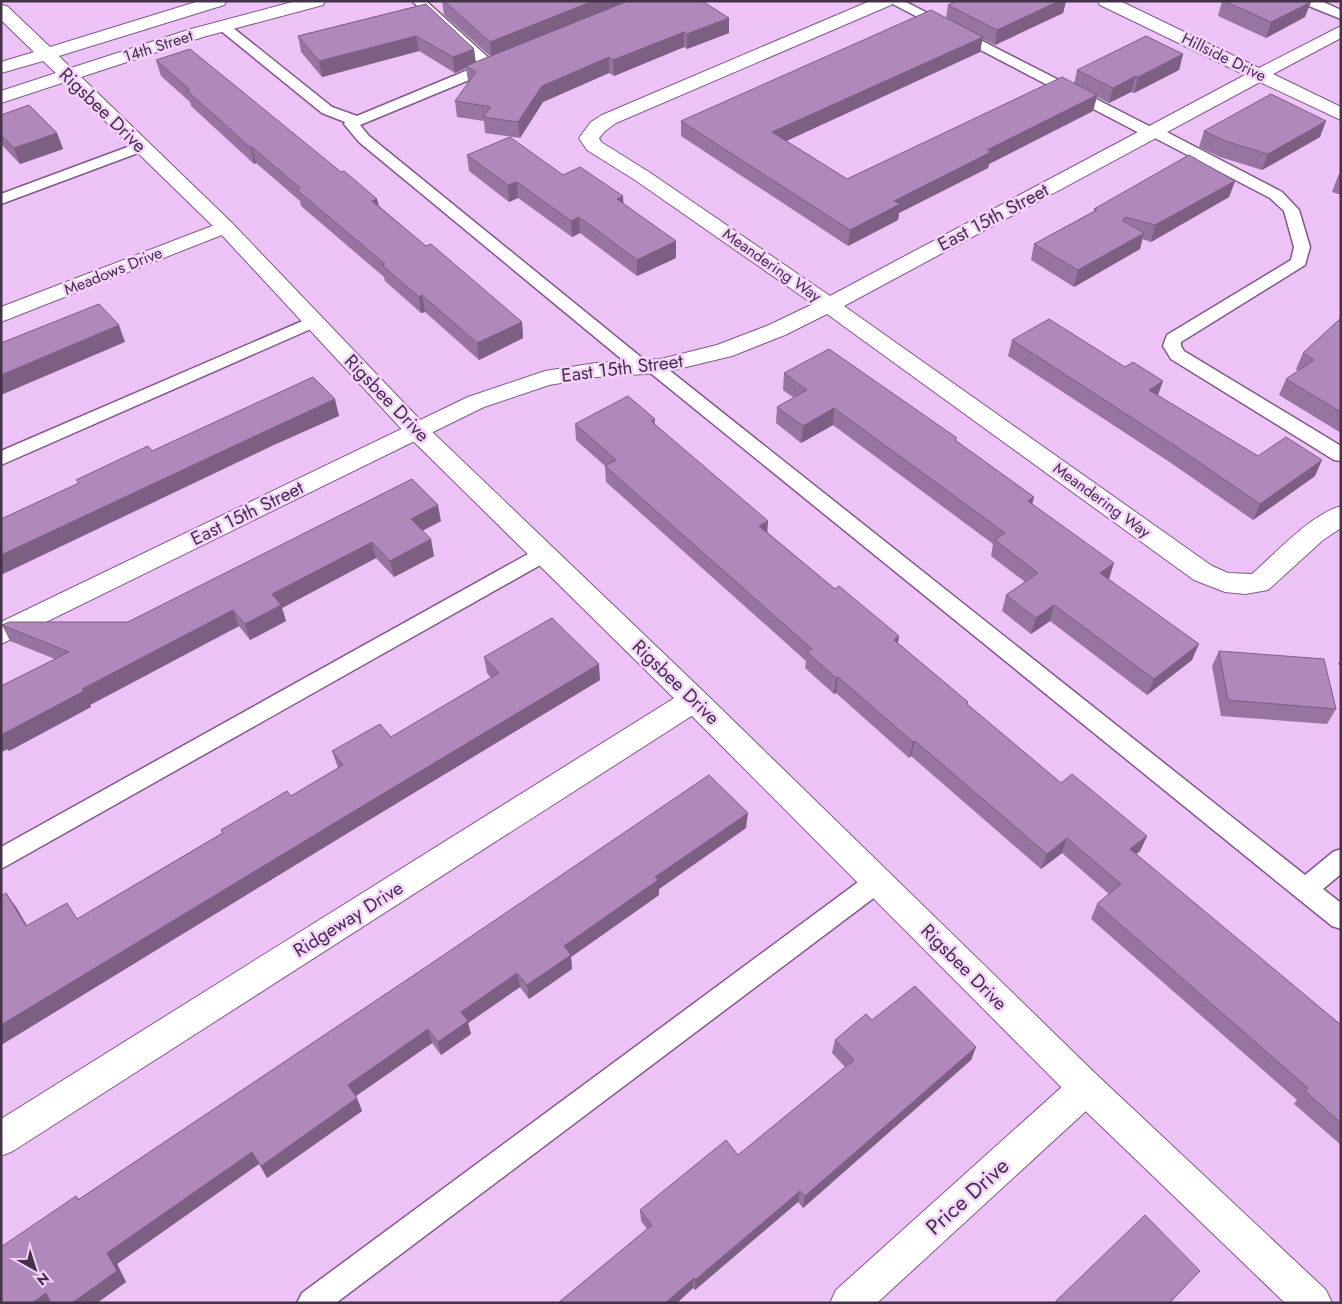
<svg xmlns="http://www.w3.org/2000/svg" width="1342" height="1304" font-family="Jost,sans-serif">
<rect width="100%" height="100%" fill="#edc2f7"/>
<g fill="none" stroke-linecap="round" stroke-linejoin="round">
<!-- lane casing -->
<g stroke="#805989" stroke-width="3">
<g id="lane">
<polygon points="412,1 426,1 492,61 498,62 500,65 498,68 360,125 369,136 647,362 653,360 659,362 1305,875 1333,852 1341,849 1341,874 1323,889 1341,903 1341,929 1332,926 1296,897 648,371 642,373 636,371 359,142 344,124 345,122 322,113 215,26 217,23 227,23 332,107 357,116 480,65"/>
<polygon points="887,1 904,1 1151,127 1159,128 1282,192 1299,210 1310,247 1305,265 1181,342 1181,346 1184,351 1341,446 1341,461 1334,460 1171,359 1163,346 1167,335 1291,260 1294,247 1284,211 1270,198 1153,137 1145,136"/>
<polygon points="1303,1 1321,1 1341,10 1341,19 1304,4"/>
<polygon points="141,142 146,144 149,147 146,150 1,204 1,194"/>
<polygon points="314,316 320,317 323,321 320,325 1,465 1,451"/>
<polygon points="544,547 551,549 554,554 551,559 1,869 1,847 537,549"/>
<polygon points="878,871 887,874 890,881 887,888 336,1303 297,1303 302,1293 869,874"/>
</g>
</g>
<!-- street casing -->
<g stroke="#805989" stroke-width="2">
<g id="street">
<path d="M870 1H893L891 5 616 123 605 131 599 138 601 142 649 172 830 296 1245 75 1100 5 1098 1H1120L1259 68 1341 26V38L1273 74 1341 107V120L1260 82 844 306 1212 566 1228 573 1252 574C1277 552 1310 515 1341 506V528L1323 540 1268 590 1245 594 1225 592 1194 580 827 314 785 335 732 356 661 373 596 377 549 385 484 407 1 644V622L468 397 545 371 596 363 661 359 717 345 769 325 813 304 635 180 587 150 579 138 591 122 602 115Z"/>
<polygon points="225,221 232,223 235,227 232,231 1,322 1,307"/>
<polygon points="694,689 704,692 708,700 704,708 13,1151 1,1156 1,1119 684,692"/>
<polygon points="1086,1072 1098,1076 1103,1088 1098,1100 877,1303 830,1303 836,1290 1074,1076"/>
</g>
</g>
<!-- secondary casing -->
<g stroke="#805989" stroke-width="2">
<polygon id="secondary" points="199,1 226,1 224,5 59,56 71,68 191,29 296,1 325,1 323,5 203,37 81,77 232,223 425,425 704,692 1098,1076 1326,1290 1332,1303 1285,1303 1074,1100 684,708 409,437 218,231 65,82 1,103 1,91 56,73 43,61 1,73 1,62 34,52 1,20 1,5 7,6 50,47"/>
</g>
<!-- lane -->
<use href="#lane" fill="#fff" fill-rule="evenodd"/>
<!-- street -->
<use href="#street" fill="#fff" fill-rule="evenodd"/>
<!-- secondary -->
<use href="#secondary" fill="#fff" fill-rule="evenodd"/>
</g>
<!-- wall -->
<g fill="#9875a1">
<polygon points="442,1 702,1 729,33 687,49 684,47 614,76 609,73 543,102 520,138 485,133 484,121 457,117 455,101 469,82 468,81 466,68 455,73 419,51 322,77 301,52 298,36 426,4 474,49 475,62 490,56 444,15"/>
<polygon points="956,1 1066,1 1063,13 995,45 982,39 980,52 786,141 847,179 1074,84 1077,70 1183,54 1179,70 1134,93 1131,92 1109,103 1097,97 1093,111 989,164 988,168 899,213 898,220 848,246 681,136 681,121 946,18 948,5"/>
<polygon points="1222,1 1309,1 1305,17 1266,38 1218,16"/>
<polygon points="156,60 341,172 377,199 379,206 426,246 522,322 523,338 479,360 425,312 421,313 385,281 384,277 301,206 300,201 256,163 254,164 191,106 190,102 161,76"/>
<polygon points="1,115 57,133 63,149 20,164 1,144"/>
<polygon points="1204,131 1320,137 1262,170 1220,157 1199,147"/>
<polygon points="467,155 563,175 623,196 623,204 676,258 637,276 580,233 572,237 518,198 509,202 469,171"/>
<polygon points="1341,171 1341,195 1332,192 1338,176"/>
<polygon points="1235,181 1229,197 1151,242 1142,239 1140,249 1074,287 1031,260 1034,244 1094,211 1094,209"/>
<polygon points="1341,318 1341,433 1279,395 1286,379 1298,371 1296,369 1303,353"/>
<polygon points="1012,340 1158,396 1258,456 1315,476 1253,520 1171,463 1008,356"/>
<polygon points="784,373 956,441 1034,497 1032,504 1192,660 1147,695 1050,621 1031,634 1002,611 1006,595 1025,582 991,556 993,544 833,425 801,443 776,423 777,407 794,398 783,390"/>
<polygon points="655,419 655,424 767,532 835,589 899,636 898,643 968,702 968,705 1061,783 1147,836 1140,851 1136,854 1341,1025 1341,1145 1294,1104 1297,1100 1091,919 1097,904 1109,894 1062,853 1041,869 911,756 909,758 836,693 834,694 805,668 806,661 606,482 605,466 576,440 575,424"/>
<polygon points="412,479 441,521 422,531 434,556 394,577 376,558 282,608 286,621 250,640 239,626 90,705 91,707 9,751 8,749 1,752 1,686 55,659 10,641 2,625 128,622"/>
<polygon points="1219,651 1336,709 1327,724 1221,716 1212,666"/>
<polygon points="484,657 600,680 346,834 1,1045 1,896 16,907 27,926 77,919 222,833 221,830 291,796 338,768 332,751 391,737 491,678 487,673"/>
<polygon points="1341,659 1341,666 1338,664"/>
<polygon points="746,828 659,889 659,895 571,957 572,969 529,999 520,987 468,1023 471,1034 441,1055 432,1043 356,1096 362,1111 267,1178 259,1164 117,1264 126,1282 97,1303 1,1303 76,1196 79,1199 426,967"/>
<polygon points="872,1020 976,1047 971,1060 803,1208 798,1202 695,1290 693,1288 677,1303 558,1303 647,1229 641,1221 640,1210 738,1155 845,1067 832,1053 835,1040"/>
</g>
<!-- shaded-wall -->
<g fill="#7c5f83">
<polygon points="593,1 632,1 491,58 490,42"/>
<polygon points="1059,1 1066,1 1063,13 995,45 997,30"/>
<polygon points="1311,2 1305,17 1266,38 1271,22"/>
<polygon points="729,18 729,33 687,49 687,34"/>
<polygon points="684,32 684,47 614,76 613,60"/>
<polygon points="416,36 419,51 322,77 319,61"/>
<polygon points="983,37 980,52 771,148 772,132"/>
<polygon points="474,49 476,64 466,66 466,68 455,73 453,57"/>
<polygon points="1183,54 1179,70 1134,93 1138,77"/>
<polygon points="609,57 609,73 543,102 520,138 518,122 542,86"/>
<polygon points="1136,76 1131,92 1109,103 1113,88"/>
<polygon points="1097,95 1093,111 989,164 988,168 899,213 898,220 848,246 850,230 894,201 987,150"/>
<polygon points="1326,121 1320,137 1262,170 1268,154"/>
<polygon points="57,133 63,149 20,164 14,148"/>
<polygon points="252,147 256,163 254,164 251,148"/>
<polygon points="1235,181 1229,197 1151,242 1155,225"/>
<polygon points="517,182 518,198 509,202 508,185"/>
<polygon points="623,196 624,213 617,199"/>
<polygon points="377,199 380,215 372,201"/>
<polygon points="579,217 580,233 572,237 571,221"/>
<polygon points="1144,233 1140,249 1074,287 1078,270"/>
<polygon points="676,241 676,258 637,276 637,260"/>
<polygon points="422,295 425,312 421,313 419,297"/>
<polygon points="522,322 523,338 479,360 477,343"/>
<polygon points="119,325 125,342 1,395 1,375"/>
<polygon points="1163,381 1157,398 1149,390"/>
<polygon points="335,399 339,416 274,445 1,575 1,555 270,429"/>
<polygon points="834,408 833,425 801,443 803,426"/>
<polygon points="1322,460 1315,476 1253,520 1260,504"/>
<polygon points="1034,497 1030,513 1028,501"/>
<polygon points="438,505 441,521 414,535 411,519"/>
<polygon points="768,521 767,537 759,526"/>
<polygon points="431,539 434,556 394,577 390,561"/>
<polygon points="372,542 376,558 282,608 286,621 250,640 245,624 272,594"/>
<polygon points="1114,563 1109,579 1100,573"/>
<polygon points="1054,605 1050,621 1031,634 1036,618"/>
<polygon points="233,610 239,626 90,705 91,707 9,751 1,738 1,735 82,689"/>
<polygon points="899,636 896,652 894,640"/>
<polygon points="1199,644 1192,660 1147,695 1154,679"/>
<polygon points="599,664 600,680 346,834 1,1045 1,1025 341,819"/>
<polygon points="838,677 836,693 834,694 836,678"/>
<polygon points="1,738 8,749 1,752"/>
<polygon points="915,741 911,756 909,758 913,742"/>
<polygon points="748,813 746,828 659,889 659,895 571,957 572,969 529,999 527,985 564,946 655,877"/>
<polygon points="1147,836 1140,851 1124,864 1130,849"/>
<polygon points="1067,838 1062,853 1041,869 1047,854"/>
<polygon points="6,893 16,907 36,941 26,926"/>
<polygon points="517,973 520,987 468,1023 471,1034 441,1055 438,1042 461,1012"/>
<polygon points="428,1029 432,1043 353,1098 348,1085"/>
<polygon points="976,1047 971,1060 803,1208 805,1196"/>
<polygon points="357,1098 362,1111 267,1178 261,1166"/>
<polygon points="252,1152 259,1164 117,1264 126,1282 97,1303 72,1303 107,1253"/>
<polygon points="800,1191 798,1202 695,1290 695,1280"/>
<polygon points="1200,1271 1170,1303 1169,1303"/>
<polygon points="694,1278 693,1288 677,1303 665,1303"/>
<polygon points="46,1293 56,1303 32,1303"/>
</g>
<!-- building -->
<g fill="#b188bb" stroke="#7c5f83">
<polygon points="444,1 593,1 490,42"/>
<polygon points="628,1 702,1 729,18 687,34 684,32 613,60 609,57 542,86 518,122 483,117 491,107 455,101 476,72 466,66"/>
<polygon points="956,1 1059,1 997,30 948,5"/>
<polygon points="1224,1 1309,1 1311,2 1271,22"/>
<polygon points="426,4 474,49 453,57 416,36 319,61 298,36"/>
<polygon points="931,10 983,37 772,132 847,179 1062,77 1097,95 987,150 991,152 894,201 900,204 850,230 681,121"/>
<polygon points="1146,36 1183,54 1138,77 1136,76 1113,88 1077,70"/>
<polygon points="190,49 341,172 344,171 377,199 372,201 426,246 431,244 522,322 477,343 422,295 419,297 382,265 385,264 297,190 300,188 252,147 251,148 222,122 187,91 190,90 156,60"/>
<polygon points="1271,94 1326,121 1268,154 1225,141 1204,131"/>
<polygon points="29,105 57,133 14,148 1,135 1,115"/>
<polygon points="510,137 563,175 580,167 623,196 617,199 676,241 637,260 579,217 571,221 517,182 508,185 467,155"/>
<polygon points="1189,155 1235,181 1155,225 1125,217 1123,221 1144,233 1078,270 1034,244 1097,210 1094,209"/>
<polygon points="99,304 119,325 1,375 1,343"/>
<polygon points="1341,318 1341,412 1286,379 1314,360 1303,353"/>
<polygon points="1049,319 1125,367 1133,362 1163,381 1149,390 1258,456 1286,437 1322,460 1260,504 1177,447 1012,340"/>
<polygon points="829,349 957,438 955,440 1034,497 1028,501 1114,563 1100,573 1199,644 1154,679 1054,605 1036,618 1006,595 1038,573 995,540 1005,533 834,408 803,426 777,407 807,390 784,373"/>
<polygon points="313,377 335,399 270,429 1,555 1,519 79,483 76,480 148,446 152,451"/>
<polygon points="628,396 655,419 651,421 768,521 759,526 835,589 839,586 899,636 894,640 968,702 967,704 1061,783 1072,774 1147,836 1130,849 1341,1025 1341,1123 1305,1091 1308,1088 1097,904 1121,884 1067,838 1047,854 915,741 913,742 838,677 836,678 807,652 812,649 605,466 616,460 575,424"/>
<polygon points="412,479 438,505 411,519 431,539 390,561 372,542 272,594 281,605 245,624 233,610 82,689 84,691 1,735 1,686 69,652 2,625 9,622 128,622"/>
<polygon points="552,618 599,664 341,819 1,1025 1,896 6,893 26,926 67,903 77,919 223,833 221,830 287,791 291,796 343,765 332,751 380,724 391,737 499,673 484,657"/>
<polygon points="1219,651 1324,659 1336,709 1228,700"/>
<polygon points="709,775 748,813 655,877 658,880 564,946 571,955 527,985 517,973 461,1012 468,1021 438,1042 428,1029 348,1085 357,1098 261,1166 252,1152 107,1253 117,1271 72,1303 51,1303 46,1293 32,1303 1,1303 1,1247 76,1196 78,1200 426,967"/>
<polygon points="915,986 976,1047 805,1196 800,1191 695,1280 694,1278 665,1303 558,1303 652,1225 640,1210 726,1140 738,1155 854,1060 835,1040 866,1014 872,1020"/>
<polygon points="1145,1215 1200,1271 1169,1303 1054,1303"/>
</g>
<g text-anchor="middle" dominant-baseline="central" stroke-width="5" stroke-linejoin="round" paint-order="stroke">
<!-- far-street labels -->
<g font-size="16" fill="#443248" stroke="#f6d3fe">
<text transform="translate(158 46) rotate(-18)">14th Street</text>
<text transform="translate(1224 57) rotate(26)">Hillside Drive</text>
<text transform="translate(772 265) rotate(35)">Meandering Way</text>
<text transform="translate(113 271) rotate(-22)">Meadows Drive</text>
<text transform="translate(1102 500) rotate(36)">Meandering Way</text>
</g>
<!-- street labels -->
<g font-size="19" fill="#443248" stroke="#f6d3fe">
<text transform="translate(103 110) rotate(44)">Rigsbee Drive</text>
<text transform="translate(993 217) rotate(-28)">East 15th Street</text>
<text transform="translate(622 368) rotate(-7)">East 15th Street</text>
<text transform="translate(387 398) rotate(46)">Rigsbee Drive</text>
<text transform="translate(247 513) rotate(-26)">East 15th Street</text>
<text transform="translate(676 682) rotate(44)">Rigsbee Drive</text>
<text transform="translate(348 919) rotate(-32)">Ridgeway Drive</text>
<text transform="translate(964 967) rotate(45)">Rigsbee Drive</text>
</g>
<!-- near-street labels -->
<g font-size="22" fill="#443248" stroke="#f6d3fe">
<text transform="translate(967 1196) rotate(-42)">Price Drive</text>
</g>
</g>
<!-- border -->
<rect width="1342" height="1304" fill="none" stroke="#443248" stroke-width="5"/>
<!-- north arrow -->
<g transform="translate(35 1269) rotate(141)" stroke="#f6d3fe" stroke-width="4" paint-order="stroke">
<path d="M0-4L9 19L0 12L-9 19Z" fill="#443248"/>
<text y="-8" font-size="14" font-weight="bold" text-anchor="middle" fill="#443248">N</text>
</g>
</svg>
